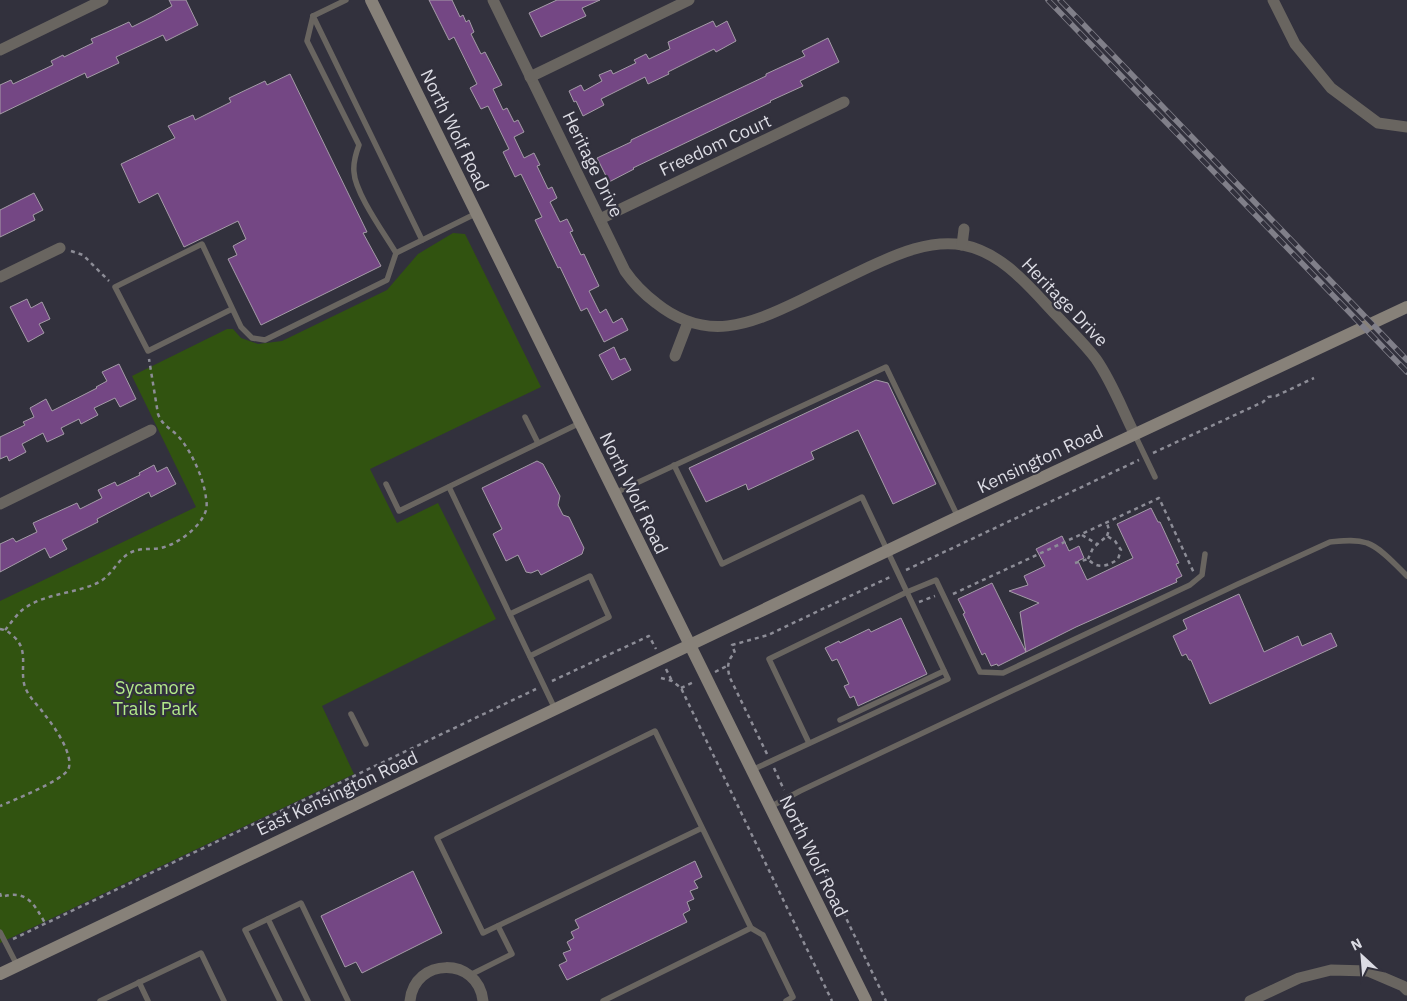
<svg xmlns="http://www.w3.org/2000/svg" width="1407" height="1001" font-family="'IBM Plex Sans',sans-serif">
<rect width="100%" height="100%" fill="#32313d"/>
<!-- green -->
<polygon fill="#315310" points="453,233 465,234 541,387 370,469 397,523 438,503 496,619 322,706 354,774 0,943 0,601 196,507 132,376 227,329 233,329 241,338 258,344 282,341 387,290 418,254"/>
<!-- building -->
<g fill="#744784" stroke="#a59ca8">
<polygon points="169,0 186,0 198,25 166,41 163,35 116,57 119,63 87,78 85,73 0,114 0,85 11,80 13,84 53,65 51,61 63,55 64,57 93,43 91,39 105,33 129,22 132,27 154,16 172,6"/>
<polygon points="429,0 452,0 460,17 463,15 466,22 469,20 474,32 471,34 481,54 485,52 502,85 493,89 503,110 507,108 514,122 518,120 524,132 514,137 524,158 534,153 540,165 537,166 548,189 552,187 557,198 550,202 560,222 567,219 573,231 570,232 581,255 584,254 590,267 599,286 589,291 600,313 606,309 613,323 622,318 628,330 604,342 587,308 581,311 560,267 558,268 535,220 542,217 521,174 515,177 503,152 509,149 488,106 481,109 470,88 477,84 454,37 449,40"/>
<polygon points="557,0 600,0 582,8 586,16 541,37 529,13"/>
<polygon points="713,21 716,27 727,21 736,41 716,52 714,49 668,72 669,74 648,84 645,77 601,99 604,105 583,116 576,101 574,102 569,91 581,85 584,91 602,81 599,75 611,70 613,74 636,63 634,60 646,54 649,59 670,49 668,42"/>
<polygon points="828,38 839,62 800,81 803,86 770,101 771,102 633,168 634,169 609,182 597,158 631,142 631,140 766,76 766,74 805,56 802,51"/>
<polygon points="290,74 367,232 363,233 381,266 261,325 228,259 237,255 233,246 246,239 238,221 184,247 158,193 139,203 121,164 175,138 168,126 193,115 195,120 231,102 229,98 265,81 267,85"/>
<polygon points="34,193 43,210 33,215 35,220 0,237 0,210"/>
<polygon points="27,299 31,308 42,302 50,319 39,324 44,333 28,342 10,307"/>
<polygon points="614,347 620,360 625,358 631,370 612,380 599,355"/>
<polygon points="119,364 136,399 120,407 115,398 94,408 98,415 81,424 79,419 61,428 64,434 47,442 43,433 22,444 26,452 9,461 7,456 0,459 0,437 25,425 23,422 34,417 30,408 46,399 52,411 97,388 96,387 107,381 102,372"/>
<polygon points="876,380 888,383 936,484 893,504 858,430 811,452 814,459 748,490 746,484 706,502 689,468"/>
<polygon points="537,461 543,464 560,496 558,505 563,515 569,517 584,548 582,554 541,575 538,570 531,573 526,572 518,555 506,561 493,534 502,529 482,488"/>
<polygon points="154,465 157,472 167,467 176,484 151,497 149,492 97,519 98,522 62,540 67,549 50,558 45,548 0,572 0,544 13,538 16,542 37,532 33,523 77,503 80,509 102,498 98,490 115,482 117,486 140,475 139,473"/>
<polygon points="1151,508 1158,522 1160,522 1179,563 1176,564 1182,576 1176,579 1177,582 1076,627 998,666 997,664 991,666 985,653 982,655 963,614 965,613 958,599 992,583 1026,652 1020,612 1039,603 1009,591 1028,585 1024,576 1045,566 1036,549 1062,536 1069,551 1079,546 1084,558 1078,561 1087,580 1133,558 1117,524"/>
<polygon points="1239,594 1264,652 1298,636 1302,646 1331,633 1337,646 1210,704 1191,660 1189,660 1186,654 1182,656 1173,636 1187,629 1183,620"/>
<polygon points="901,618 927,674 858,706 854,696 850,698 844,686 849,684 837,659 832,661 825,648 839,641 840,643 869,629 871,632"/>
<polygon points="695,861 702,877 694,881 698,888 690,891 694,899 687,902 690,910 683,914 687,922 567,980 559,965 567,961 563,953 571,950 567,942 574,938 571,932 579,928 575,920"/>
<polygon points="413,871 442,933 362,973 356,962 345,967 321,916"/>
</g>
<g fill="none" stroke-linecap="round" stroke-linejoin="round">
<!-- path -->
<g stroke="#8d8d97" stroke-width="2.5" stroke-dasharray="4 4" stroke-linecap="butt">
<polyline points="71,251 83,255 109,281"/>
<polyline points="1153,453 1263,402 1268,397 1276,396 1314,378"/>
<polyline points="1082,535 1097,544"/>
<polyline points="1107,536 1109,530 1107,523"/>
<path d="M1075 563 1088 559C1097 569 1107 567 1118 559L1121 550 1115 541 1107 536 1093 548 1088 559"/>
<polyline points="906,570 1139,460"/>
<polyline points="953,594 1159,498 1194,573"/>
<polyline points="919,602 935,596"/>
<path d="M0 629C6 630 9 632 13 636 30 650 19 669 25 687 29 698 39 706 45 715 54 726 75 756 68 770 61 781 14 800 0 806"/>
<path d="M5 630C10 624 15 617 20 612 42 592 76 595 101 581 112 574 118 560 128 554 139 547 150 550 161 548 178 544 199 528 205 513 207 509 207 503 206 498 204 479 191 450 178 436 170 428 162 425 158 414L149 359"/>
<polyline points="666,669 672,681"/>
<polyline points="715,672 727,666"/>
<polyline points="661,678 672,681 681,688 832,1001"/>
<polyline points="552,681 649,636 656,649"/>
<polyline points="681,688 694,682"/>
<path d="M767 754 730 678C727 669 727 659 735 653L732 645 768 635 890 577"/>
<polyline points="774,768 784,790"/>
<polyline points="791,804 886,1001"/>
<path d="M0 893 1 897C27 889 34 904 45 923"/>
<polyline points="13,939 536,689"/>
</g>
<!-- service -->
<g stroke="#696560" stroke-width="5.5">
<path d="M313 16 307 41 359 145C356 153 353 163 354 172 355 193 384 233 396 253"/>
<polyline points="313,16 422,240"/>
<polyline points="313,16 346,0"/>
<polyline points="232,309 148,351 115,287 202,244 241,327 252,338 265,340 387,280 396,253 477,213"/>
<polyline points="525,417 538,443"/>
<polyline points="1134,433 1155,477"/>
<polyline points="674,465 722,564 862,497 948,679 752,770"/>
<polyline points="386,484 399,511 580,423"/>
<polyline points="449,487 555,709"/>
<polyline points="615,493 886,367 958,517"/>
<polyline points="510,614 590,576 609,617 530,656"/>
<polyline points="351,714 366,744"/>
<polyline points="840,720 944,671"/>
<polyline points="809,743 769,659 907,592 936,580 980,672 1003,673 1190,585 1202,575 1205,554"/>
<path d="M770 807 800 791 1238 584 1330 542C1342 541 1355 539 1367 543 1380 547 1397 566 1407 576"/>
<polyline points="702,828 483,933 437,838 655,731 751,928 763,935 793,997 786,1001"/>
<polyline points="268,919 308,1001"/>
<polyline points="0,932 17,965"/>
<polyline points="470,975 512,954 498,926"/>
<polyline points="139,982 148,1001"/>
<polyline points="100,1001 201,953 224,1001"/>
<polyline points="280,1001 245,930 301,903 348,1001"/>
<polyline points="603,1001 751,928"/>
</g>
<!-- minor -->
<g stroke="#696560" stroke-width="11">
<path d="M493 0 625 271C634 284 644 294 656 303 706 343 749 325 801 300 823 289 846 278 869 267 897 254 931 239 963 245 1004 253 1031 289 1058 317 1071 331 1085 344 1096 359 1112 382 1122 409 1134 433"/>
<polyline points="1273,0 1295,44 1331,88 1378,123 1407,127"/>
<polyline points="0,50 103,0"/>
<polyline points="530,77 689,0"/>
<polyline points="600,219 844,102"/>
<polyline points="962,245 964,229"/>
<polyline points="0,277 60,248"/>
<polyline points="675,356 688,322"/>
<polyline points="0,504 151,430"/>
<path d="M410 1001C414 957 478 956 483 1001"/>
<polyline points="1250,1001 1299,978 1331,970 1368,971 1403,986 1407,990"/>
</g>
<!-- secondary -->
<g stroke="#878179" stroke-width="12">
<polyline points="371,0 866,1001"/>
<polyline points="0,974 958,517 1407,307"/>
</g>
<!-- rail casing -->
<g stroke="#807f89" stroke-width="5.5">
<g id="rail">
<polyline points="1048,0 1407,372"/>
<polyline points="1060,0 1407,360"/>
</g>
</g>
<!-- rail -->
<use href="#rail" stroke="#32313d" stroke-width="4" stroke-dasharray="11" stroke-linecap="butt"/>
</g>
<g text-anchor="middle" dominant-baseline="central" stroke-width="4.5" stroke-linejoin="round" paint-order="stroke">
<!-- street labels -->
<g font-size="18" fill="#dcdce4" stroke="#32313d">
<text transform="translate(455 130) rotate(64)">North Wolf Road</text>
<text transform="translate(715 145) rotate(-25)">Freedom Court</text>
<text transform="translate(593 164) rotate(64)">Heritage Drive</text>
<text transform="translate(1065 302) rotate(46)">Heritage Drive</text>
<text transform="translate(1040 459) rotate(-25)">Kensington Road</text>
<text transform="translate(634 493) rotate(64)">North Wolf Road</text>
<text transform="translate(337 793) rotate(-25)">East Kensington Road</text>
<text transform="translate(814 856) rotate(64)">North Wolf Road</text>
</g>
<!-- park labels -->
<g font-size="18" fill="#b3ea8a" stroke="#32313d">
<text x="155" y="687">Sycamore<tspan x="155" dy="21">Trails Park</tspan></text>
</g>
</g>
<!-- north arrow -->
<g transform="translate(1362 956) rotate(334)" stroke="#32313d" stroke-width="4" paint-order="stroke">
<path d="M0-4L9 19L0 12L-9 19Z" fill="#dcdce4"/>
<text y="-8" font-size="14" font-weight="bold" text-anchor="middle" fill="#dcdce4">N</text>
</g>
</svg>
